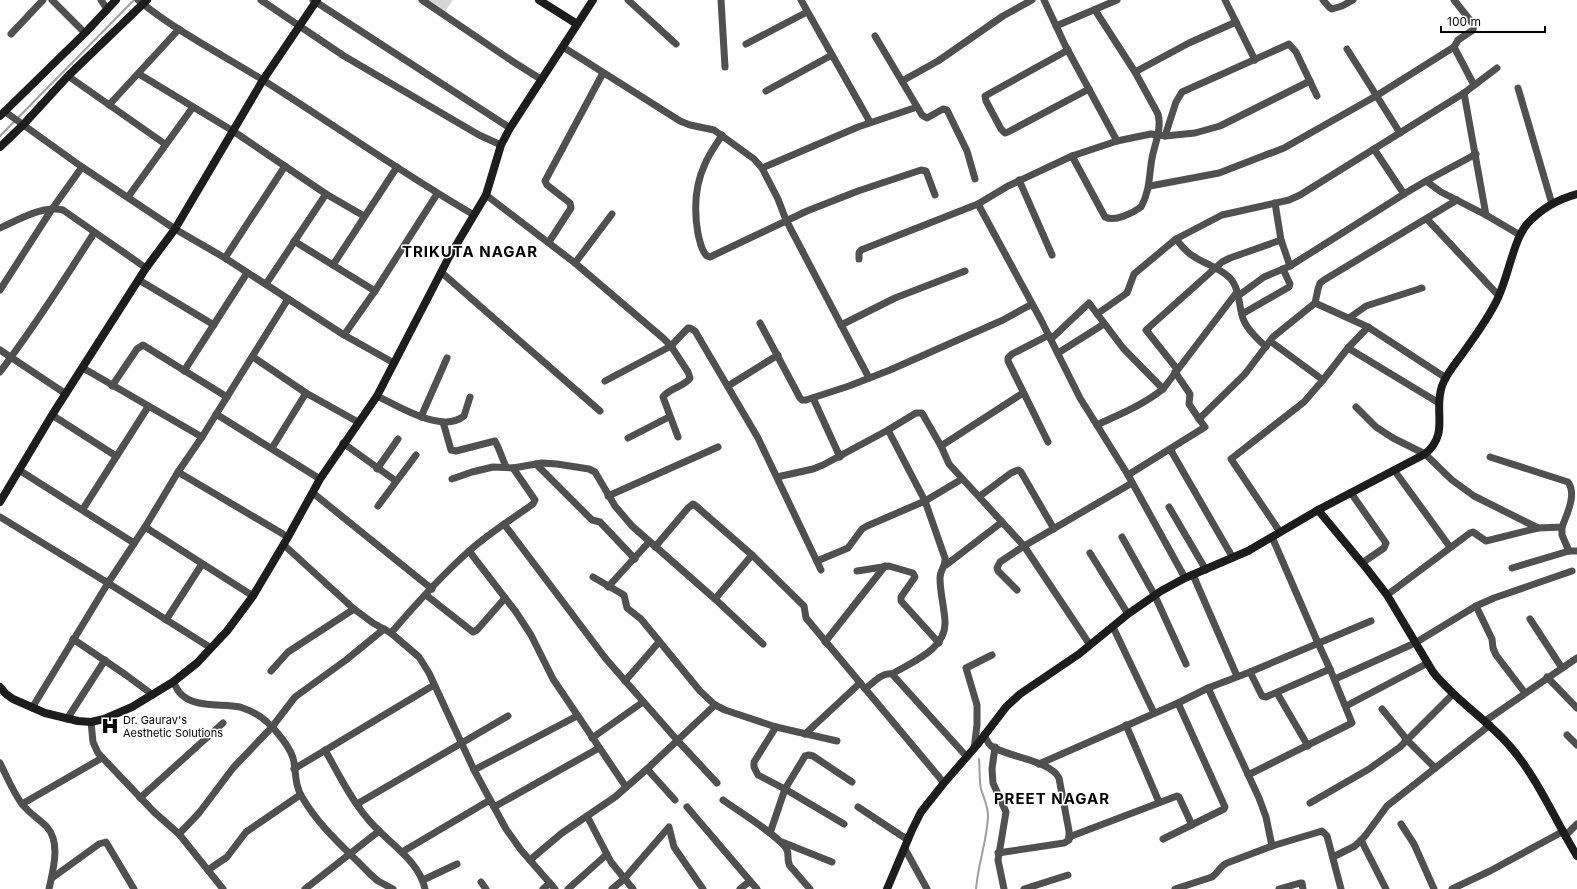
<svg xmlns="http://www.w3.org/2000/svg" width="1577" height="889" font-family="Inter,sans-serif">
<rect width="100%" height="100%" fill="#fff"/>
<!-- green -->
<polygon fill="#d7d7d7" points="424,0 453,0 444,13"/>
<g fill="none" stroke-linecap="round" stroke-linejoin="round">
<!-- stream -->
<g stroke="#9e9e9e" stroke-width="2">
<polyline points="0,136 134,0"/>
<path d="M976 889C978 864 987 841 988 816 988 806 984 799 981 789 979 780 980 768 979 759"/>
</g>
<!-- street -->
<g stroke="#505050" stroke-width="7">
<polyline points="52,0 85,33"/>
<polyline points="101,0 107,9"/>
<path d="M138 0C176 31 221 54 263 80 334 125 402 173 474 215"/>
<polyline points="261,0 344,56 479,135 501,145"/>
<polyline points="313,0 510,128"/>
<polyline points="422,0 512,61 542,80"/>
<polyline points="628,0 676,44"/>
<polyline points="721,0 725,67"/>
<polyline points="801,0 870,122"/>
<polyline points="1044,0 1065,45 1117,141"/>
<polyline points="1225,0 1255,60"/>
<polyline points="1323,0 1329,7 1332,9 1342,6 1353,0"/>
<polyline points="1454,0 1474,25 1473,30 1458,40 1454,47 1474,85"/>
<polyline points="1056,26 1117,0"/>
<polyline points="11,34 43,0"/>
<polyline points="875,36 922,115 927,118 943,109 947,110 967,151 975,179"/>
<polyline points="746,44 807,12"/>
<polyline points="563,47 680,121 690,125 714,130 754,159 762,168 778,199 786,220 869,378"/>
<polyline points="1347,49 1400,133"/>
<polyline points="1068,50 985,96 986,101 1001,129 1005,133 1008,132 1089,89"/>
<polyline points="1135,72 1189,43 1236,22"/>
<polyline points="139,74 233,131 326,194 364,216"/>
<polyline points="68,76 165,144"/>
<polyline points="902,81 938,61 1003,16 1032,0"/>
<polyline points="1518,88 1552,204"/>
<polyline points="766,91 832,55"/>
<polyline points="1464,93 1486,215"/>
<polyline points="109,105 179,29"/>
<polyline points="4,111 82,167 175,229 225,258 344,335 394,363"/>
<path d="M722 135C716 145 709 154 705 164 695 185 694 211 698 234 700 241 701 251 707 256L710 257 807 211 858 191 921 170 926 171 935 195"/>
<polyline points="1165,136 1176,102 1182,92 1287,45 1289,44 1296,52 1317,96"/>
<polyline points="1374,149 1404,194"/>
<path d="M1072 156 1105 217C1115 222 1133 213 1141 207 1150 191 1149 175 1152 158 1155 143 1162 129 1158 114L1135 72 1095 10"/>
<polyline points="762,168 858,127 917,107"/>
<polyline points="1019,180 1052,255"/>
<polyline points="1426,181 1476,154"/>
<polyline points="1150,186 1219,173 1284,148 1376,96 1454,47"/>
<path d="M486 195 575 263 663 338 671 346 688 372 690 378C684 387 669 388 663 397L678 437"/>
<polyline points="128,197 193,107"/>
<polyline points="1275,203 1281,240 1290,266"/>
<polyline points="978,204 1041,320 1080,398 1128,475 1185,578"/>
<polyline points="1427,219 1499,296"/>
<path d="M0 228C18 220 43 205 63 210L146 268"/>
<polyline points="1176,239 1222,215 1289,200 1300,195 1464,93 1497,68"/>
<polyline points="294,241 375,291"/>
<polyline points="549,242 571,208 570,203 547,185 545,181 603,73"/>
<polyline points="225,258 285,166"/>
<polyline points="859,259 859,253 861,250 978,204 1008,186 1072,156 1117,141 1141,136 1151,134 1165,136 1195,133 1220,126 1310,81"/>
<polyline points="575,263 612,214"/>
<polyline points="333,265 397,167"/>
<polyline points="441,272 600,411"/>
<polyline points="139,280 214,325"/>
<polyline points="266,284 326,194"/>
<polyline points="0,290 52,209 82,167"/>
<polyline points="1238,296 1264,277 1290,266 1404,194 1426,181 1441,192 1486,215 1520,235"/>
<polyline points="1315,303 1368,327 1446,378"/>
<path d="M1097 314 1127 293 1134 274 1176 239C1181 245 1186 252 1193 256 1205 264 1220 268 1230 278 1241 290 1238 308 1244 321 1249 332 1258 339 1266 347"/>
<polyline points="1242,314 1289,287 1290,284 1283,269"/>
<polyline points="1349,318 1366,306 1422,288"/>
<polyline points="760,323 800,398 802,400 806,400 849,386 890,370 1003,320 1032,304"/>
<polyline points="841,325 895,298 965,271"/>
<polyline points="344,335 375,291 437,194"/>
<polyline points="1051,339 1089,303 1123,348 1163,389"/>
<polyline points="1270,341 1323,380"/>
<polyline points="1348,348 1439,403"/>
<polyline points="0,350 66,394"/>
<polyline points="1058,353 1104,324"/>
<polyline points="253,357 306,393 358,422"/>
<polyline points="83,368 202,437"/>
<polyline points="1177,369 1146,330 1222,262 1230,258 1281,240"/>
<polyline points="184,371 247,273"/>
<path d="M0 372C34 327 64 280 94 233"/>
<polyline points="1175,372 1190,394 1189,404 1199,419"/>
<polyline points="605,381 671,346 688,328 690,328 695,331 758,438 821,570"/>
<polyline points="112,386 137,349 143,345 227,397"/>
<polyline points="728,386 778,355"/>
<path d="M377 396C398 406 442 434 464 416L470 397"/>
<polyline points="813,398 840,457"/>
<polyline points="1356,407 1376,427 1393,438 1425,454 1452,480 1474,496 1538,528"/>
<polyline points="216,414 320,479"/>
<polyline points="52,415 116,456"/>
<polyline points="421,417 447,358"/>
<polyline points="443,422 451,450 456,451 495,441 498,447 506,467"/>
<path d="M1097 425C1120 414 1143 405 1163 389L1237 292"/>
<path d="M888 430 925 501 945 558C946 567 940 569 940 578 940 592 944 606 945 621 947 649 912 662 892 674"/>
<polyline points="628,438 669,417"/>
<polyline points="1048,442 1008,361 1008,358 1012,354 1049,335"/>
<polyline points="343,443 396,481"/>
<polyline points="941,446 1023,393"/>
<polyline points="272,448 306,393"/>
<polyline points="1170,449 1233,558"/>
<polyline points="536,464 592,520 600,522 635,559"/>
<polyline points="377,469 398,439"/>
<polyline points="19,470 134,543"/>
<polyline points="1394,470 1450,547"/>
<polyline points="178,472 288,537"/>
<polyline points="1128,475 1205,427 1199,419 1245,374 1273,337 1315,303 1318,289 1320,283 1324,280 1457,200"/>
<polyline points="777,477 813,469 823,465 888,430 916,413 922,413 941,446 949,464 1024,546 1090,645"/>
<polyline points="452,479 472,472 493,467 513,468 542,463 557,464 589,469 595,472 615,506 632,526 715,599 763,644"/>
<polyline points="313,493 432,589"/>
<polyline points="1351,493 1386,543 1384,548 1362,563"/>
<polyline points="608,496 718,447"/>
<polyline points="980,496 1011,473 1018,470 1021,472 1054,529"/>
<polyline points="378,506 416,455"/>
<polyline points="1169,507 1206,570"/>
<polyline points="83,509 148,407"/>
<polyline points="0,517 108,583 211,648"/>
<polyline points="504,524 606,659 677,740 717,783"/>
<polyline points="145,527 253,596"/>
<polyline points="1562,527 1562,535 1569,551 1577,551"/>
<polyline points="1280,532 1231,459 1304,402 1323,380 1348,348 1368,327"/>
<polyline points="1122,537 1155,596 1186,664"/>
<polyline points="284,545 354,609 373,623 391,633 419,657 429,673 474,770 506,829 521,850 555,889"/>
<polyline points="655,547 688,508 693,504 696,506 752,555 804,606 806,618 944,783"/>
<polyline points="469,551 516,612 531,635 553,679 626,787"/>
<polyline points="1090,553 1128,614"/>
<polyline points="817,561 848,548 862,529 867,526 925,501 962,479"/>
<polyline points="946,565 1002,522"/>
<polyline points="1512,568 1569,551"/>
<polyline points="857,571 889,566 913,573 915,577 901,597 901,601 939,643"/>
<polyline points="1193,575 1237,676"/>
<polyline points="593,577 624,595 627,608 641,619 700,691 715,705 725,710 776,727 837,741"/>
<polyline points="608,587 649,542"/>
<polyline points="1017,590 998,571 997,568 1000,562 1024,546 1132,483"/>
<polyline points="426,595 473,632 477,630 505,598"/>
<path d="M1387 595 1470 533 1473 532 1486 541 1538 528 1562 527C1567 514 1577 494 1568 482L1490 457"/>
<polyline points="715,599 752,555"/>
<polyline points="1476,606 1492,639 1493,648 1496,655 1525,693"/>
<polyline points="1530,619 1562,668"/>
<polyline points="166,620 202,564"/>
<polyline points="1113,627 1154,713"/>
<path d="M391 633C415 605 441 576 469 551 489 533 512 519 533 504L535 500 533 497 513 468"/>
<polyline points="73,639 126,675 153,695"/>
<polyline points="825,642 885,566"/>
<polyline points="271,671 288,652 354,609"/>
<polyline points="1250,672 1262,696 1266,697 1330,669"/>
<polyline points="1547,677 1577,708"/>
<polyline points="1335,679 1415,643 1476,606 1494,598 1572,571"/>
<polyline points="625,681 659,642"/>
<path d="M173 682C175 685 177 689 179 692 193 709 221 703 240 707 249 710 260 715 267 722 276 730 292 749 294 762 296 775 295 785 302 797 320 828 346 849 370 874L378 881 393 889"/>
<polyline points="1208,688 1259,798 1266,817 1272,846"/>
<path d="M865 689C873 683 882 672 892 674L967 757"/>
<polyline points="1277,693 1308,746"/>
<polyline points="1346,706 1426,664"/>
<polyline points="32,708 108,583 145,527 178,472 202,437 288,299"/>
<polyline points="1382,709 1408,741 1435,768"/>
<polyline points="67,719 105,660"/>
<polyline points="1485,721 1577,658"/>
<polyline points="91,722 93,742 98,753 154,812 179,834 223,889"/>
<polyline points="1126,725 1159,802"/>
<polyline points="776,727 754,762 754,767 758,775 785,789 844,824"/>
<polyline points="805,734 860,683"/>
<path d="M984 735C986 739 988 743 991 746 1007 757 1050 760 1059 778L1069 831V840L1064 843 998 853"/>
<polyline points="1567,735 1577,745"/>
<polyline points="592,738 643,702"/>
<polyline points="995,747 992,769 993,783 1006,812 998,860 1004,889"/>
<polyline points="974,749 977,725 977,705 966,668 992,655"/>
<path d="M325 750C338 773 350 798 367 818 385 841 419 859 425 889"/>
<path d="M0 763C7 777 13 792 22 804 29 813 39 819 47 827 61 843 53 870 49 889"/>
<polyline points="1039,764 1178,703 1208,688 1250,672 1371,621"/>
<polyline points="294,769 434,685"/>
<polyline points="647,769 675,800"/>
<polyline points="474,770 577,716"/>
<polyline points="1248,775 1352,723 1330,669 1318,643 1272,537"/>
<polyline points="140,798 223,723"/>
<path d="M723 800C738 811 776 834 786 848 790 854 786 860 790 866L810 889"/>
<polyline points="1310,803 1369,769 1400,747 1453,694"/>
<polyline points="22,804 102,758"/>
<polyline points="357,804 508,716"/>
<polyline points="494,807 599,748"/>
<polyline points="687,807 757,889"/>
<polyline points="858,807 908,840"/>
<polyline points="587,816 611,862 633,889"/>
<polyline points="1401,824 1414,844 1434,889"/>
<polyline points="770,833 785,789 805,756 809,755 813,756 852,782"/>
<polyline points="179,834 199,813 233,768 272,727 295,697 346,660 384,629"/>
<polyline points="1565,836 1577,824"/>
<polyline points="1069,837 1177,796 1179,797 1192,825"/>
<polyline points="1163,839 1224,809 1225,807 1178,703"/>
<polyline points="1361,840 1386,889"/>
<polyline points="782,842 832,862"/>
<polyline points="905,849 927,889"/>
<polyline points="402,852 490,800"/>
<polyline points="1333,857 1355,846 1365,836 1387,806 1490,725"/>
<polyline points="530,860 562,833 615,797 647,769 715,705"/>
<polyline points="208,870 227,857 246,832 300,795"/>
<polyline points="52,878 99,844 106,842 134,889"/>
<polyline points="423,880 457,864"/>
<polyline points="481,882 486,889"/>
<polyline points="305,889 379,831"/>
<polyline points="543,889 550,883"/>
<polyline points="568,889 606,855"/>
<polyline points="612,889 624,879 669,827 674,847 703,889"/>
<polyline points="740,889 750,881"/>
<polyline points="1024,889 1068,875"/>
<path d="M1175 889 1212 877C1218 873 1220 866 1227 863L1272 846 1322 831 1327 836 1341 889"/>
<polyline points="1279,889 1300,883 1302,883 1303,889"/>
<polyline points="1452,889 1490,871 1562,832"/>
</g>
<!-- secondary -->
<g stroke="#1d1d1d" stroke-width="8">
<polyline points="539,0 577,24"/>
<polyline points="0,116 85,33 116,0"/>
<polyline points="0,147 23,125 68,76 147,0"/>
<polyline points="0,502 52,415 146,268 175,229 263,80 317,0"/>
<path d="M1318 510 1367 569 1387 595 1433 672C1455 700 1485 718 1508 744 1536 775 1555 820 1577 856"/>
<polyline points="0,687 6,694 13,699 45,713 78,721 91,722 104,719 132,707 173,682 197,663 211,648 227,631 253,596 288,537 320,479 377,396 449,257 486,195 501,145 510,128 593,0"/>
<path d="M887 889 912 830 921 812 944 783 977 745 1006 707 1020 694 1079 654 1128 614 1161 591 1185 578 1248 551 1318 510 1425 454C1450 433 1433 412 1442 386 1446 374 1456 363 1463 353 1475 336 1487 320 1496 302 1508 280 1513 239 1528 223 1541 209 1558 199 1577 194"/>
</g>
</g>
<!-- icons -->
<defs>
<g id="hospital-bare" transform="scale(1.38)"><path d="M-5-5h3v3.5h4V-5h3V5h-3V1.5h-4V5h-3Z" fill="#000" stroke="#fff" stroke-width="2.5" paint-order="stroke"/></g>
</defs>
<g fill-rule="evenodd">
<use href="#hospital-bare" x="110" y="726"/>
</g>
<g text-anchor="middle" dominant-baseline="central" stroke-width="3" stroke-linejoin="round" paint-order="stroke">
<!-- poi labels -->
<g font-size="11" fill="#000" stroke="#fff" text-anchor="start">
<text x="123" y="720">Dr. Gaurav's<tspan x="123" dy="13">Aesthetic Solutions</tspan></text>
</g>
<!-- district labels -->
<g font-size="15" font-weight="bold" letter-spacing="1" fill="#000" stroke="#fff">
<text x="470" y="251">TRIKUTA NAGAR</text>
<text x="1052" y="798">PREET NAGAR</text>
</g>
</g>
<!-- scale -->
<path d="M1441 26v6h104v-6" fill="none" stroke="#000000" stroke-width="2"/>
<text x="1447" y="26" font-size="12" fill="#000000" stroke="#ffffff" stroke-width="3" paint-order="stroke">100 m</text>
</svg>
